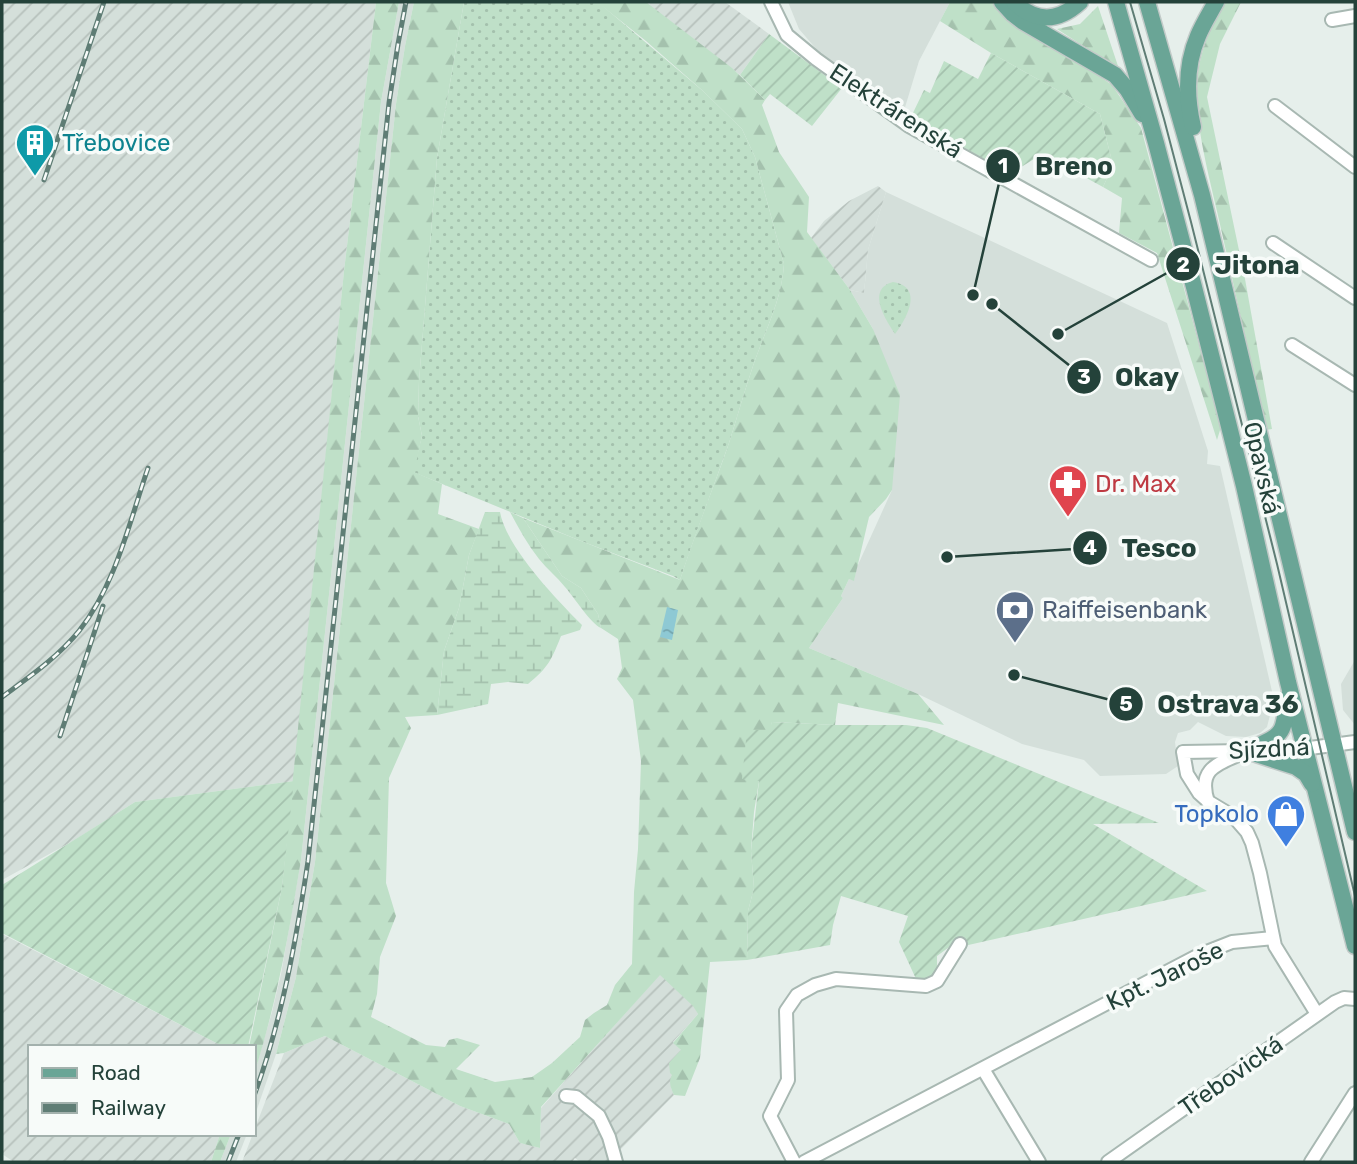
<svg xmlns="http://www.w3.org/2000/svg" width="1357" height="1164" font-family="Rubik,sans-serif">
<defs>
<pattern id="industrial-furrows" width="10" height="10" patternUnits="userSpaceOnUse" patternTransform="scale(1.75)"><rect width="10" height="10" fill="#d4dfda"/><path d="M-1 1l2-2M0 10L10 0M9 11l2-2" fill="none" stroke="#b6c1bc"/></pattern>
<pattern id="grass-dots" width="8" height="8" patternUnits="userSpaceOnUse" patternTransform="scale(1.75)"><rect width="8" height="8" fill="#bfe0c8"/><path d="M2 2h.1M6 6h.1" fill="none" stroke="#a4c1ad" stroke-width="1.8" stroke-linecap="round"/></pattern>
<pattern id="forest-firs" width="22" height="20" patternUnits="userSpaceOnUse" patternTransform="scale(1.75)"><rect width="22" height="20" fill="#bfe0c8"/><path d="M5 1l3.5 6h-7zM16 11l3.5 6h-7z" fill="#a4c1ad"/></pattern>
<pattern id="wetland-marsh" width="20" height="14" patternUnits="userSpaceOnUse" patternTransform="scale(1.75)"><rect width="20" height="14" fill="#bfe0c8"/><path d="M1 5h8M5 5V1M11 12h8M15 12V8" fill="none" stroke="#a4c1ad"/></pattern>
<pattern id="garden-furrows" width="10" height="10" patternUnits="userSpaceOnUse" patternTransform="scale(1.75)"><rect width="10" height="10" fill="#bfe0c8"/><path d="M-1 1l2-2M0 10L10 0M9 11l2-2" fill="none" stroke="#a4c1ad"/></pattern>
<pattern id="water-ripples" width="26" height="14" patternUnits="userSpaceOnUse" patternTransform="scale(1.75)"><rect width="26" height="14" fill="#8ec9d4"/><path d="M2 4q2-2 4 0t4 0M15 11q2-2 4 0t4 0" fill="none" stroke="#74a5ad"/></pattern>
</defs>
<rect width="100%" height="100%" fill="#e6efeb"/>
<!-- built -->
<g fill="#d4dfda">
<polygon points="399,2 414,2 405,46 396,104 315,862 296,977 276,1054 254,1118 254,1074 272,1012 281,974 301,860 381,102"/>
<polygon points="788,2 950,2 919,61 903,114 818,51 799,29"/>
<polygon points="886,192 1167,323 1208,451 1207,464 1220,466 1277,713 1270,715 1267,727 1260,733 1246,737 1226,736 1198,722 1190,730 1178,733 1175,742 1178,766 1166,774 1100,776 1084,760 1022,744 918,694 809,648 843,598 841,596 849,579 854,580 857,567 892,490 873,329 850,290 864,293 868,250"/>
<polygon points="1355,660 1355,725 1343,710 1341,684"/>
<polygon points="231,1134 247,1134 236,1162 220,1162"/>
</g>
<!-- industrial -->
<g fill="url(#industrial-furrows)">
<polygon points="2,2 376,2 344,271 294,781 135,802 73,841 2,880"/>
<polygon points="651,2 725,2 769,34 740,75 649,5"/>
<polygon points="878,186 886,192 868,250 864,293 850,290 811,238 824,221 849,201"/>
<polygon points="2,934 224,1047 30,1047 30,1134 220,1134 211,1162 14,1162 2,1154"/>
<polygon points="660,974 694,1006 698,1014 673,1042 681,1050 673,1075 671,1088 674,1095 620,1150 623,1162 580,1162 575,1158 572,1162 242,1162 284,1053 325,1036 460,1106 509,1124 520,1143 540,1148 541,1108"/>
</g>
<!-- grass -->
<g fill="url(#grass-dots)">
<path d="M464 2H598L703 91 742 129 755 157 784 264C782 300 764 333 753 366 744 392 737 418 729 443 713 489 695 534 680 580L673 576 581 541 413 472 422 436 418 416 419 381 437 158Z"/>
<path d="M893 282C924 287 907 318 895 334 885 319 866 289 893 282Z"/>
</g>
<!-- forest -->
<g fill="url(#forest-firs)">
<path d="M376 2H399L381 102 301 860C289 933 277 1002 254 1074V1047H249L282 887 344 271Z"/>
<path d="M414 2H464L437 158 419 381 418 416 422 436 414 472 442 484 438 514 479 529 469 555 459 608 444 651 437 715 405 717 411 728 389 778 386 883 396 916 380 957 377 994 371 1017 426 1045 445 1047 449 1040 457 1038 480 1045 456 1069 495 1082 532 1077 552 1063 580 1037 585 1020 594 1013 607 1005 615 985 632 964 634 892 638 849 641 761 633 700 617 679 622 668 618 639 601 628 598 614 581 588 562 576 523 518 680 580C695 533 713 489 729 443 737 418 744 392 753 366 764 333 782 300 784 264L755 157 742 129 703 91 646 41 597 2H646L732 68 765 100 762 105 779 152 809 197 807 232 850 290 873 329 900 395 892 490 886 499 869 517 854 581 849 579 841 596 843 598 809 648 918 694 944 725 838 703 835 725 772 722 759 781 754 812 751 851 754 888 748 911 747 960 710 962 700 1058 685 1096 674 1095C671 1089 668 1082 672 1075L670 1073 669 1063 681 1050 673 1043 698 1014 693 1006 660 975 541 1107 540 1148 520 1143 509 1124 460 1106 325 1036 284 1053 276 1054 296 977 315 862 396 104 405 46Z"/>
<polygon points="950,2 994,2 996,5 1112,85 1141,128 1221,427 1217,440 1157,253 1119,233 1122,198 1103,187 1113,165 1100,114 991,53 940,21"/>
<path d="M1224 2H1241L1220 44 1207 97 1245 279 1272 429 1266 430C1250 360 1235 290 1219 220 1210 180 1194 123 1197 82 1199 53 1210 28 1224 2Z"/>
<polygon points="1098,6 1119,69 1057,29 1080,24"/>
<polygon points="220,1134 231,1134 220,1162 211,1162"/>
</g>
<!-- wetland -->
<g fill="url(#wetland-marsh)">
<path d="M485 512H500C506 547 557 600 582 625L580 630 561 636C552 659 548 668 528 684L508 682 491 684 488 704 437 715 444 651 459 608 469 555Z"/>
<path d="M510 512 523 518 562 576 581 588 598 614 601 628C591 624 574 597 565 587 557 577 547 569 539 559 528 545 519 529 510 512Z"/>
</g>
<!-- garden -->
<g fill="url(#garden-furrows)">
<polygon points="769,34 842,88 812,126 770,94 765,100 740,75"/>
<polygon points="991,53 1100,114 1113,165 1103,187 1042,154 1010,174 911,117 924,90 930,93 944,61 978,79"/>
<polygon points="772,722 835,725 906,725 927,728 1159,823 1093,824 1207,891 964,946 956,942 937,956 937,976 925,982 917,981 899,942 908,916 841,896 833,925 830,945 747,960 748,911 754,888 751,851 759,781 742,779 747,730 769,730"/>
<polygon points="294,781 282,887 248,1047 224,1047 2,933 2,885 135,802"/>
</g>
<!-- water -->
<polygon fill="url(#water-ripples)" points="667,607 678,610 672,640 660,637"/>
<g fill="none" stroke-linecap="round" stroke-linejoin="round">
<!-- minor casing -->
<g stroke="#a8b8b2" stroke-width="16">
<g id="minor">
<polyline points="771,2 787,35 816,59 909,126 1151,260"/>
<polyline points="1332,20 1355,16"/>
<polyline points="1275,106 1355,167"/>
<polyline points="1273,243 1355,298"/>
<polyline points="1292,345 1355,385"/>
<path d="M1208 802C1198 771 1214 765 1238 755"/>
<polyline points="1317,1014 1275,946 1260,873 1252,843 1247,832 1234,817 1209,802 1199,793 1187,774 1183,752 1295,750 1355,742"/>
<polyline points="983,1069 1039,1162"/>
<polyline points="566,1096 576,1097 599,1116 609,1137 616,1162"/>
<polyline points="794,1162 770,1116 788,1080 786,1011 797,995 815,985 836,979 926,986 937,981 960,944"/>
<polyline points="804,1162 1199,955 1232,942 1273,938"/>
<polyline points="1108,1162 1335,1002 1344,998 1355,999"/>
<polyline points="1311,1162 1355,1093"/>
</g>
</g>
<!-- major casing -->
<g stroke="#c2cac8" stroke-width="19">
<g id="major">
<polyline points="1002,2 1013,14 1022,21 1115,75 1127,89 1142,114"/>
<path d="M1014 2C1036 23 1058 22 1080 2"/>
<polyline points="1116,2 1156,143 1194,287 1244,486 1288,682 1355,946"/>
<polyline points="1147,2 1202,195 1355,832"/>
<path d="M1193 127C1186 97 1186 64 1198 36 1203 24 1210 13 1216 2"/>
<path d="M1247 751C1282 734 1284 738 1287 698"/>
<polyline points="1247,751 1296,767 1306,774 1312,784"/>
</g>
</g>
<!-- minor -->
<use href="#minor" stroke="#fff" stroke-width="12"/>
<!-- major -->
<use href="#major" stroke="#6aa596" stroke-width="16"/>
<!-- tram -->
<polyline stroke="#5f7d75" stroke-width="2" points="1130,2 1164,119 1191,222 1277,564 1355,896"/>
<!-- rail casing -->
<g stroke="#5f7d75" stroke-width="5">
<g id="rail">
<polyline points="44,180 104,2"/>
<path d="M2 697C29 677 57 658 79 631 116 584 129 523 148 468"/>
<polyline points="60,736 103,606"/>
<path d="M254 1096C282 1020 296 941 308 861L389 103 398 44 406 2"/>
<polyline points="228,1162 239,1134"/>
</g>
</g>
<!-- rail -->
<use href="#rail" stroke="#f7fbf9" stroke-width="2.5" stroke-dasharray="8" stroke-linecap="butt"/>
</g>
<!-- icons -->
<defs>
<g id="building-pin" transform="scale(2.0125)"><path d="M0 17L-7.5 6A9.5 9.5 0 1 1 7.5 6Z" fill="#0f9aa8" stroke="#f7fbf9"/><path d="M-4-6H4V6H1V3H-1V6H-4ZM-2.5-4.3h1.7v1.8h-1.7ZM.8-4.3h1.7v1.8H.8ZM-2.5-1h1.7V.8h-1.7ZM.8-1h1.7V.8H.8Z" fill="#fff"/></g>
<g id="pharmacy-pin" transform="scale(2.0125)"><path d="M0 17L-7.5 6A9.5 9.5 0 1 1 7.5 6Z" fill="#e0444e" stroke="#f7fbf9"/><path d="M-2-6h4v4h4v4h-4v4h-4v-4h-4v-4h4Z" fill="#fff"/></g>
<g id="bank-pin" transform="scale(2.0125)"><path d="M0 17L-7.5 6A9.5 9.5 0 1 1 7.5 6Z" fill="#5c6f8a" stroke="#f7fbf9"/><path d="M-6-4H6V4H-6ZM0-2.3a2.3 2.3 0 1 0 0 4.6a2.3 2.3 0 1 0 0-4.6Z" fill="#fff"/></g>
<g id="shop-pin" transform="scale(2.0125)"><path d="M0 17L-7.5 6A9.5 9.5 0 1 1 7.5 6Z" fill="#3f7fe0" stroke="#f7fbf9"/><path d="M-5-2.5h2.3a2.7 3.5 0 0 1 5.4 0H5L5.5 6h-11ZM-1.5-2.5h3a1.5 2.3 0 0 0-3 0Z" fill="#fff"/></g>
</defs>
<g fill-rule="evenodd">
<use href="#building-pin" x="35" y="143"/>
<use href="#pharmacy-pin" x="1068" y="484"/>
<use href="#bank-pin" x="1015" y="610"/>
<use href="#shop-pin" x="1286" y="814"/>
</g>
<g text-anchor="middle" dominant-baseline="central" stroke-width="7" stroke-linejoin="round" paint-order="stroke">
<!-- street labels -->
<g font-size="24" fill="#24423a" stroke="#f7fbf9">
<text transform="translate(896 111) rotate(33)">Elektrárenská</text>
<text transform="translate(1262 468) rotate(77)">Opavská</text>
<text transform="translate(1269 749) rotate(-3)">Sjízdná</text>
<text transform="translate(1165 976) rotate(-26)">Kpt. Jaroše</text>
<text transform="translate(1231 1076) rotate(-35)">Třebovická</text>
</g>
<!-- culture labels -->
<g font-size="24" fill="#0d838f" stroke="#f7fbf9" text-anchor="start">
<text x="62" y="143">Třebovice</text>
</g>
<!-- health labels -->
<g font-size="24" fill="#be3a42" stroke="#f7fbf9" text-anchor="start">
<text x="1095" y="484">Dr. Max</text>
</g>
<!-- service labels -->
<g font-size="24" fill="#4e5e75" stroke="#f7fbf9" text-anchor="start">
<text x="1042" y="610">Raiffeisenbank</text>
</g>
<!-- shop labels -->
<g font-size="24" fill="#366cbe" stroke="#f7fbf9" text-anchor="end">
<text x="1259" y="814">Topkolo</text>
</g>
</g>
<!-- callouts -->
<path fill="none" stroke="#24423a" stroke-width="2.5" d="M973 295L1003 166M1058 334L1183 264M992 304L1084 377M947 557L1090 548M1014 675L1126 704"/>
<g fill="#24423a" stroke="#f7fbf9" stroke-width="2.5">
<circle cx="973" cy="295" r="7"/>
<circle cx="1058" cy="334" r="7"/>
<circle cx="992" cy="304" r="7"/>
<circle cx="947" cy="557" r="7"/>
<circle cx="1014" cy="675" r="7"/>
<circle cx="1003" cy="166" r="18"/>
<circle cx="1183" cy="264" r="18"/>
<circle cx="1084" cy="377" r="18"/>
<circle cx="1090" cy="548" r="18"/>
<circle cx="1126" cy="704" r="18"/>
</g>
<g font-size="21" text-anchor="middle" font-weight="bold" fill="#fff">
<text x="1003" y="173">1</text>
<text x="1183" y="272">2</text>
<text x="1084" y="384">3</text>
<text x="1090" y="555">4</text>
<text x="1126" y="711">5</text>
</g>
<g font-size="26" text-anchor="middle" font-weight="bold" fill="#24423a" stroke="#f7fbf9" stroke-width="7" stroke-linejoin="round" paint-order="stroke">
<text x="1074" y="175">Breno</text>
<text x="1257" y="274">Jitona</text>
<text x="1147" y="386">Okay</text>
<text x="1159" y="557">Tesco</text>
<text x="1228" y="713">Ostrava 36</text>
</g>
<!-- border -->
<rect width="1357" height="1164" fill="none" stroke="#24423a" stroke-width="7"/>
<!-- legend -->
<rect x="28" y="1045" width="228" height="91" fill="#f7fbf9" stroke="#a3b1ad" stroke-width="2"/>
<rect x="42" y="1068" width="35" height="10" fill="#6aa596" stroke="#a3b1ad" stroke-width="2"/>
<text x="91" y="1080" font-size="21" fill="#24423a">Road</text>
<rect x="42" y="1103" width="35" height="10" fill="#5f7d75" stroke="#a3b1ad" stroke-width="2"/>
<text x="91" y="1115" font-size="21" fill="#24423a">Railway</text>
</svg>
